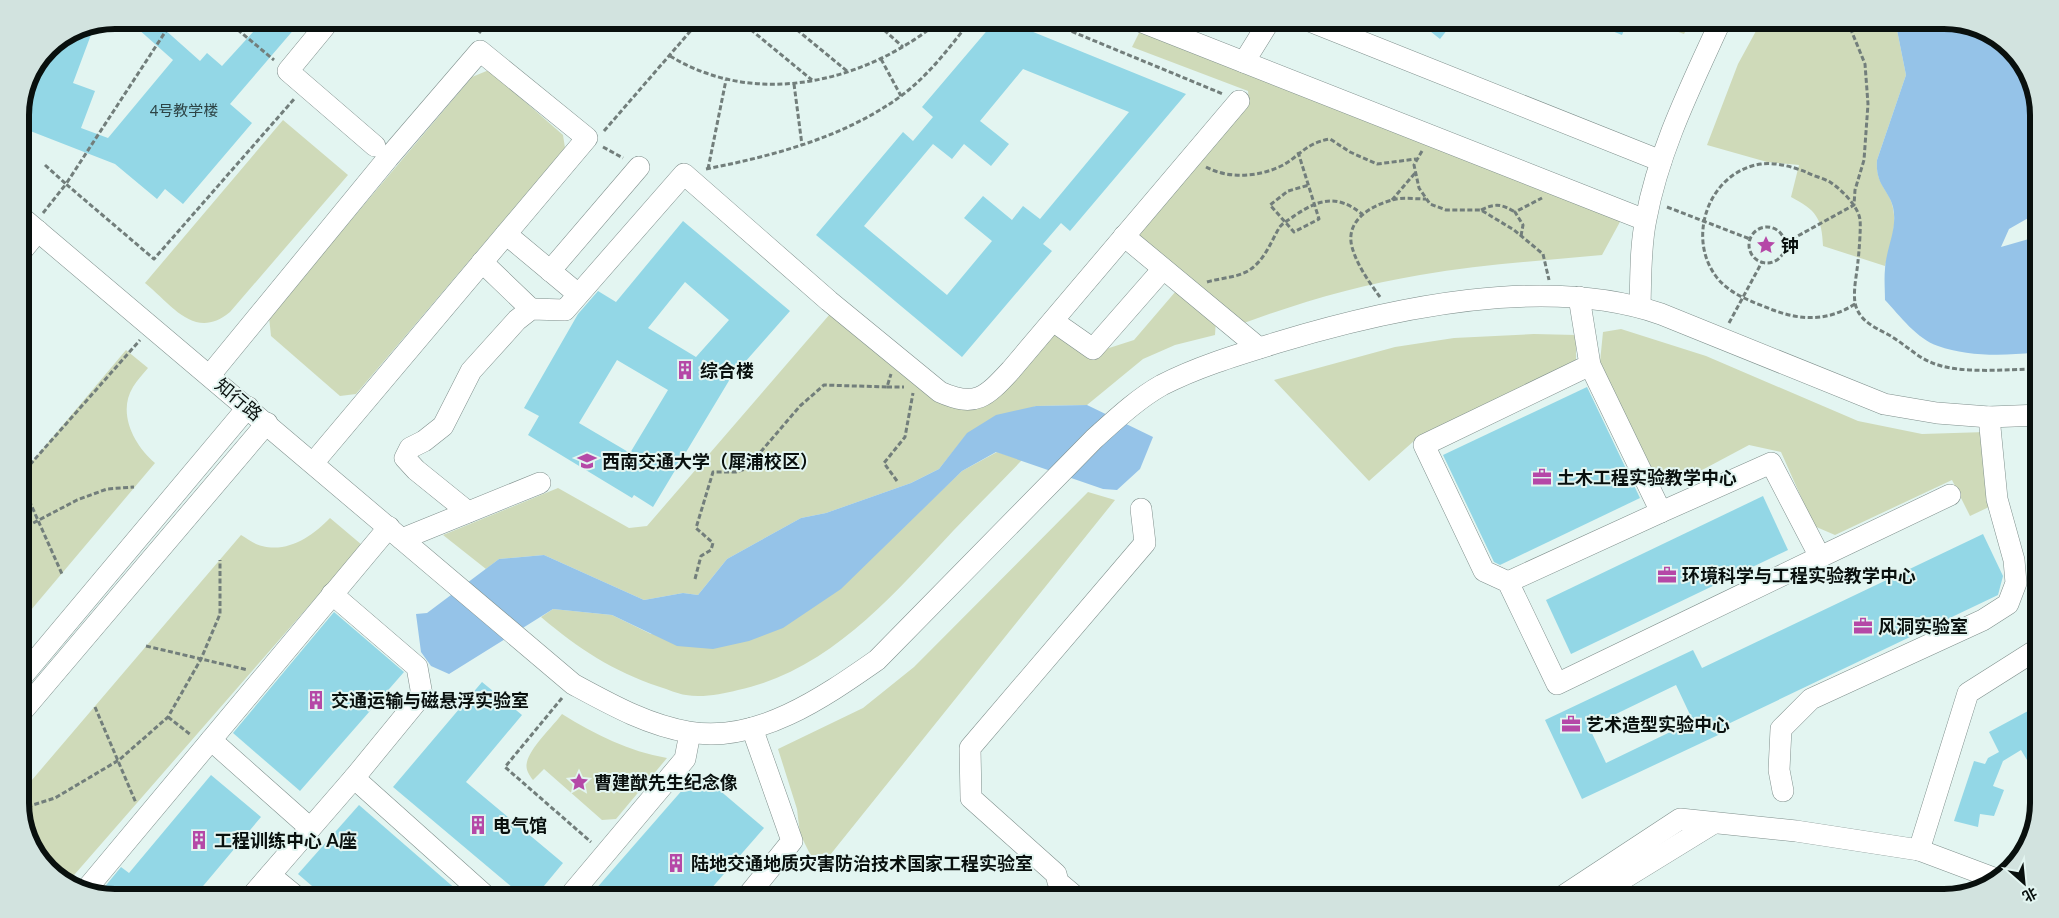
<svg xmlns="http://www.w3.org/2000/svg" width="2059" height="918" font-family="Lato,'Noto Sans SC',sans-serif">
<rect width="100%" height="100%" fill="#e3f5f1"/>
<!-- green -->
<g fill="#cfdab9">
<polygon points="1645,20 1691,20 1684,34"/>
<path d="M1762 20H1895L1906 75 1877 160C1875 185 1890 190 1893 208 1897 227 1890 247 1885 266L1823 246C1822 218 1816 210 1791 197L1799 165 1767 162 1707 145 1738 64Z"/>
<path d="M1142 27 1621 220 1602 255C1541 261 1480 264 1420 275 1360 285 1301 302 1244 323L1137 236 1249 103 1248 91 1132 47Z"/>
<polygon points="489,70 563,135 565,148 356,394 340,396 271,336 269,317 472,77"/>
<path d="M283 120 348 175 230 312C195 341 173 306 145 283Z"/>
<polygon points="1176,291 1216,320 1215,335 1175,345 1143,359 1087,405 1036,406 967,434 939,469 911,483 826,513 801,518 727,559 698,595 683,593 644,600 544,555 499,559 486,569 443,535 558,488 629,528 647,526 830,314 964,409 1054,335 1106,349 1134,340"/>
<polygon points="1621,329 1706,356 1858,421 1922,434 1986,432 1989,507 1970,516 1952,480 1835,535 1814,526 1781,452 1749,445 1674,485 1656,479 1600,362 1603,332"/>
<polygon points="1534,334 1576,335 1576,361 1415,440 1369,481 1274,380 1395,347 1454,338"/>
<path d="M126 350 148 368C143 374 137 380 133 387 117 413 134 445 155 463L20 623V476Z"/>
<path d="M997 452 1022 460C999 484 976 507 953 531 892 596 830 670 738 690 722 694 702 698 686 695 677 694 668 689 660 687 612 671 579 649 541 617L553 609 612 615 651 634 923 508 962 471Z"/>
<polygon points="1088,492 1115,500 818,870 800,834 797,809 778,749 863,708 914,667"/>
<path d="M330 518 362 545 68 882 36 856 20 810V794L241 535C248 539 255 545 262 546 288 553 313 536 330 518Z"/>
<path d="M562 714C596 735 628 751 667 758L616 819 602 820 544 769 533 780C529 775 525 769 527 762 530 748 553 726 562 714Z"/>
</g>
<!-- water -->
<g fill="#95c3e8">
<path d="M1895 20H1944L1981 27 2023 62 2039 109V212L2009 229 2001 247 2039 236V352C2007 356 1968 357 1938 346 1917 339 1900 316 1885 300 1885 290 1884 279 1885 269 1886 248 1898 229 1893 207 1889 190 1875 185 1877 160L1906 75Z"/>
<polygon points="1087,405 1153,437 1140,469 1117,490 1103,489 996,452 962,471 841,589 783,628 749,641 713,649 677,646 612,615 553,609 449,674 431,666 421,652 416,614 427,613 499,559 544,555 644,600 683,593 698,595 727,559 801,518 826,513 911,483 939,469 967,433 996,415 1036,406"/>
</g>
<!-- building -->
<g fill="#93d7e6" fill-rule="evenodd">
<polygon points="128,20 154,20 200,61 207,53 222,66 264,20 302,20 230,104 252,123 183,204 165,189 157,199 115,164 20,127 20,116 48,48 79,27 95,24 73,83 95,91 81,128 108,138 173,60"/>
<path d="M996 20H1004L1186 94 1070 231 1061 223 1043 244 1052 251 962 357 816 235 903 132 913 141 933 117 922 107ZM1023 69 1129 112 1040 219 1023 206 1012 220 983 196 964 218 992 241 947 295 864 226 933 144 952 159 964 144 991 166 1009 144 980 121Z"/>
<polygon points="1416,20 1455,20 1440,39"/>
<polygon points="1585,20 1628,20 1622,35"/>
<path d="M683 221 790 311 730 379 653 507 634 495 632 498 528 435 539 416 524 408 578 314 598 291 616 302ZM685 282 729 320 696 357 648 328ZM617 360 668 390 630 453 579 423Z"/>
<polygon points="1587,387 1640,498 1500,565 1494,562 1443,455"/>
<polygon points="1763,496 1788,550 1571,654 1546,600"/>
<path d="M1983 534 2003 576 1998 595 1728 724 1731 729 1582 799 1545 720 1693 650 1702 668ZM1676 685 1693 721 1606 763 1589 727Z"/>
<polygon points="334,612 404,672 300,791 233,733"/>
<polygon points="482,682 522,715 466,782 563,863 534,898 525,898 393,787"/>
<polygon points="2039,705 2039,754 2027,760 2021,750 2003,761 1993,786 2004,790 1994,816 1980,814 1978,827 1954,821 1974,761 1985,764 1988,758 1999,752 1989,732"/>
<polygon points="698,772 764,828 703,898 588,898"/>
<polygon points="211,775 261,817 193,898 115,898 98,895 121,867 129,873"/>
<polygon points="359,805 466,898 326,898 298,874"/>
</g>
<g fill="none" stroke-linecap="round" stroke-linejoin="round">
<!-- minor casing -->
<g stroke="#7f8f8c" stroke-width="22">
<g id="minor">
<polyline points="330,20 288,71 375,146"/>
<polyline points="1137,20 1645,220"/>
<polyline points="1307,20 1661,161"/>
<polyline points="1244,62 1270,20"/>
<path d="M20 216 573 684C610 704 647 725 689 732 757 744 824 697 877 660L1094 439C1115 420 1137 399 1162 385 1199 366 1240 354 1279 342 1392 308 1546 274 1661 314L1884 404 1937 413 1989 417 2039 415"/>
<polyline points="506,234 578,294"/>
<polyline points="1124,236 1259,348"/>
<polyline points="20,253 38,231"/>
<polyline points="482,262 531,309"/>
<polyline points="550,271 639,167"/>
<polyline points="1579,297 1590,365 1424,445 1484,571 1508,582 1557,684 1820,557 1771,463 1661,512 1590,365"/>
<path d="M1640 306C1641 278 1640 247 1646 219 1659 149 1692 84 1721 20"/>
<polyline points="1053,321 1093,349 1163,269"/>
<polyline points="210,375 388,158 480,51 587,138 314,462"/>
<path d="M468 512 416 470 405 458 410 448 424 441 443 426 471 371 517 320 531 309 565 310 684 174 829 301 940 392C976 408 986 397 1011 370L1239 101"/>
<polyline points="402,539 540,483"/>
<polyline points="1820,557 1950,495"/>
<polyline points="1508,582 1661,512"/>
<polyline points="332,594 417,667 422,695 354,778"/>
<polyline points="20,679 248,407"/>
<polyline points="20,714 267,423"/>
<polyline points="211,740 310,828"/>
<polyline points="1783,791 1779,770 1781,729 1811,699 1983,620 2008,604 2016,583 2014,560 1997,499 1989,417"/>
<polyline points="1919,850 1968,693 2039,648"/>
<polyline points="270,875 298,898"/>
<polyline points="84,892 389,527"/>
<polyline points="250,898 354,778 488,898"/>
<polyline points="568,898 685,759 690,733"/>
<polyline points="746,898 792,841 752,728"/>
<polyline points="1077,898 1058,882 1056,874 971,798 970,748 1145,543 1141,509"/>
<polyline points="1560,898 1680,819 1796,831 1919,850 1999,880"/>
<polyline points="1592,898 1714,823"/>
</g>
</g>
<!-- path -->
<g stroke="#727e7b" stroke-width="3" stroke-dasharray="5 2.5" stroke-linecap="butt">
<polyline points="226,20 274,60"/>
<polyline points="739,20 812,80"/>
<polyline points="785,20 847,71"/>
<polyline points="873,20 903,47"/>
<polyline points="1044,20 1223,94"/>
<polyline points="479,33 489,20"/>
<path d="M670 56C757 109 866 82 941 20"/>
<polyline points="881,59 901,96"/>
<polyline points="794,84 802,145"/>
<polyline points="604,131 700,20"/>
<polyline points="603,147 623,158"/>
<polyline points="1422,151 1414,165 1419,188 1430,204 1446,210 1481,210 1514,230 1543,254 1549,280"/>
<polyline points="1298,152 1319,219 1294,232 1270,205 1288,191 1309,185"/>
<polyline points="45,165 66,184 173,20"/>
<path d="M1206 167C1228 179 1257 177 1279 167 1299 158 1304 143 1330 139L1350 152 1377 164 1416 159"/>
<path d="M706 169C773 156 845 137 901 96 929 75 950 47 971 20"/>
<polyline points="708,169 726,80"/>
<polyline points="1392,200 1415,173"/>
<polyline points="1667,207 1750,239"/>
<path d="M1481 210C1495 203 1502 204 1515 212"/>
<polyline points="43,213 66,184 154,259 295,98"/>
<circle cx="1767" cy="245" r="18"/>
<polyline points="1521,236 1523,225 1515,212 1542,198"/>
<polyline points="1785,243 1854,205 1855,190 1864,160 1868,104 1865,64 1847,20"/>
<path d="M1207 282C1220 278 1235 278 1248 271 1264 261 1270 244 1279 228 1282 223 1289 220 1294 216 1319 199 1337 194 1362 214"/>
<path d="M1380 297C1369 282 1357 265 1352 247 1345 221 1370 206 1392 200 1402 197 1415 199 1426 199"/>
<path d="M1855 304C1828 321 1803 321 1773 310 1753 302 1728 294 1715 275 1686 234 1711 171 1761 164 1776 162 1793 167 1806 172 1813 176 1823 178 1830 182 1841 189 1859 207 1860 220 1861 227 1859 253 1858 261 1857 274 1853 289 1855 303 1859 321 1874 327 1889 335 1903 343 1916 356 1930 362 1959 375 2007 369 2039 369"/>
<polyline points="1729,323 1762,262"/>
<polyline points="887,387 904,387"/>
<polyline points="20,476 140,340"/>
<polyline points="20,480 62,574"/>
<polyline points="897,481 884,463 905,437 913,393"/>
<polyline points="20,530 77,500 107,489 134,487"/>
<polyline points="695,579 701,556 711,550 713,543 696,528 713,472 736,472 746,469 800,406 824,385 887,387 891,374"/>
<polyline points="146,646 248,670"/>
<polyline points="562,698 505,767 591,842"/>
<polyline points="95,707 136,803"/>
<polyline points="168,717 191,735"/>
<polyline points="20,809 55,798 119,760 168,717 201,659 220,614 220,560"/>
<polyline points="35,853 70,884"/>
</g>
<!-- minor -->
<use href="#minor" stroke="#fff" stroke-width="21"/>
</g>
<!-- icons -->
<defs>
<g id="sight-bare" transform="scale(1.5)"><path d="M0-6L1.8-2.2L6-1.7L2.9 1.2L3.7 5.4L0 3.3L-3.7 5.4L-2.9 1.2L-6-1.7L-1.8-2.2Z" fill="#b548a7" stroke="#e3f5f1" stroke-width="2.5" paint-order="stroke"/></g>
<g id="building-bare" transform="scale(1.5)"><path d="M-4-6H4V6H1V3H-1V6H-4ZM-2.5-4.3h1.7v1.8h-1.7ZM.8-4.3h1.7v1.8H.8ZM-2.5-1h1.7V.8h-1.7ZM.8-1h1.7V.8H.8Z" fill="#b548a7" stroke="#e3f5f1" stroke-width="2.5" paint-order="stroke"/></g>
<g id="university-bare" transform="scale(1.5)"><path d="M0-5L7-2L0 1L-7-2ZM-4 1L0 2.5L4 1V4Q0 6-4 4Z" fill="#b548a7" stroke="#e3f5f1" stroke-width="2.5" paint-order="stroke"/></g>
<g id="office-bare" transform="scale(1.5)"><path d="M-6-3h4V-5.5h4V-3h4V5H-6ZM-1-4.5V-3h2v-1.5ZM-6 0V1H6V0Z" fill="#b548a7" stroke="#e3f5f1" stroke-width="2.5" paint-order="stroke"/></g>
</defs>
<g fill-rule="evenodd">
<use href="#sight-bare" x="1766" y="245"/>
<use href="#building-bare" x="685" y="370"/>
<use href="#university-bare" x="587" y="461"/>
<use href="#office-bare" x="1542" y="477"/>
<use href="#office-bare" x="1667" y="575"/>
<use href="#office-bare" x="1863" y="626"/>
<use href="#building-bare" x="316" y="700"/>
<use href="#office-bare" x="1571" y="724"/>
<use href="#sight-bare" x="579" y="782"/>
<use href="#building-bare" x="478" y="825"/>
<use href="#building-bare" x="199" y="840"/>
<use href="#building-bare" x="676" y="863"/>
</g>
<g text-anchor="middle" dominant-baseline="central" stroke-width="4" stroke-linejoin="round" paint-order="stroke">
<!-- number labels -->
<g font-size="15" fill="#2c4244">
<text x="184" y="110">4号教学楼</text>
</g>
<!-- poi labels -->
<g font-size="18" font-weight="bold" fill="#09100e" stroke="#e3f5f1" text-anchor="start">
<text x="1781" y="245">钟</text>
<text x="700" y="370">综合楼</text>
<text x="602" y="461">西南交通大学（犀浦校区）</text>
<text x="1557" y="477">土木工程实验教学中心</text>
<text x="1682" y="575">环境科学与工程实验教学中心</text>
<text x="1878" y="626">风洞实验室</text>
<text x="331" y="700">交通运输与磁悬浮实验室</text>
<text x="1586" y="724">艺术造型实验中心</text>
<text x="594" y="782">曹建猷先生纪念像</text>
<text x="493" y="825">电气馆</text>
<text x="214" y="840">工程训练中心 A座</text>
<text x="691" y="863">陆地交通地质灾害防治技术国家工程实验室</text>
</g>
<!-- street labels -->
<g font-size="18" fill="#09100e" stroke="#e3f5f1">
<text transform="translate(239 399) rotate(40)">知行路</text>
</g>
</g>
<!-- crop -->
<path d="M0 0H2059V918H0ZM115 29H1944A86 86 0 0 1 2030 115V803A86 86 0 0 1 1944 889H115A86 86 0 0 1 29 803V115A86 86 0 0 1 115 29Z" fill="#d2e3df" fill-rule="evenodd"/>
<path fill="none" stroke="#09100e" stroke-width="6" d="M115 29H1944A86 86 0 0 1 2030 115V803A86 86 0 0 1 1944 889H115A86 86 0 0 1 29 803V115A86 86 0 0 1 115 29Z"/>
<!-- north arrow -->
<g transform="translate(2024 883) rotate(153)" stroke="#e3f5f1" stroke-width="4" paint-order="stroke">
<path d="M0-4L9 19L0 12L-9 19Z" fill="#09100e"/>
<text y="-8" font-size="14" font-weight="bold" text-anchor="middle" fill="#09100e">北</text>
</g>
</svg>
